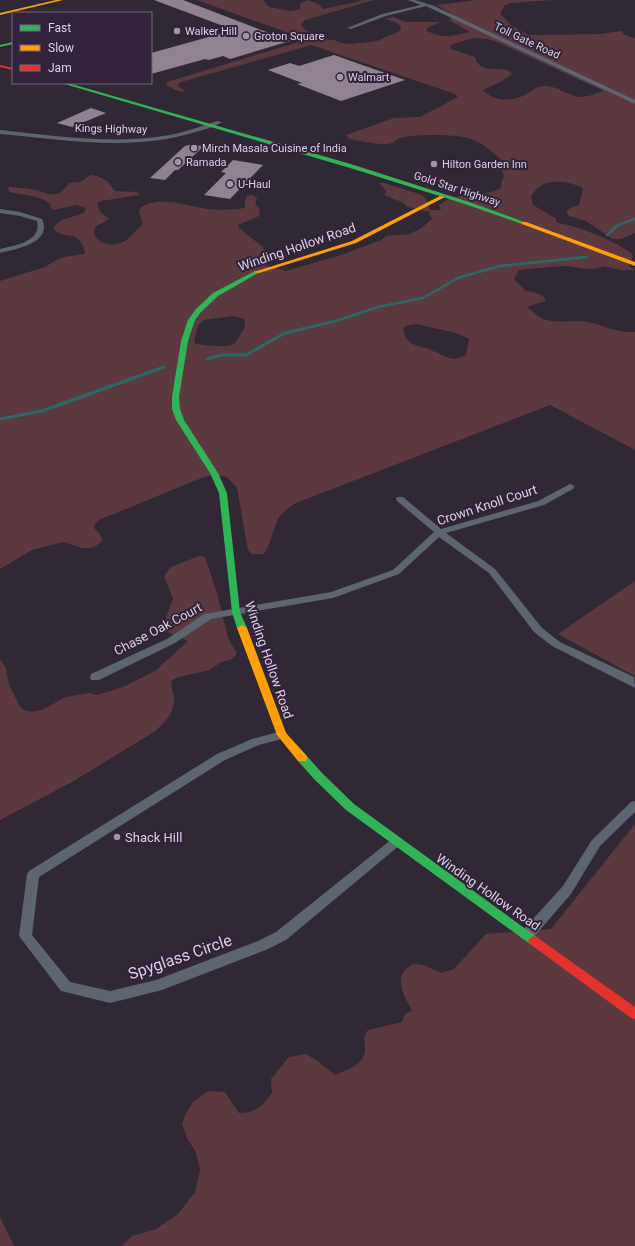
<svg xmlns="http://www.w3.org/2000/svg" width="635" height="1246" font-family="Roboto,sans-serif">
<rect width="100%" height="100%" fill="#312835"/>
<!-- green -->
<g fill="#5b393f" fill-rule="evenodd">
<path d="M197 0H263L269 7 290 11 301 9 300 4 308 0 318 4 323 9 357 2 362 0H374L305 20 301 24 304 29 322 39 334 40 341 43 351 44 377 41 400 31 401 26 395 22 385 19 393 17 406 22H440L427 28V31C444 39 452 36 470 32L449 20 455 16 437 5 476 0H554L510 3 504 6 500 14 512 26 529 35 600 34 621 31 625 35 635 38V233L621 239H613L586 221 569 216 566 212 572 207 579 205 583 188C571 182 551 178 539 187 536 189 533 194 531 197L533 205 555 218 557 223C580 226 611 240 630 252L633 256 629 266 635 270H621L604 266C591 272 581 267 567 266 553 266 533 269 519 270L514 279 526 291 534 292 543 296 546 301 529 306 528 308C533 312 537 316 543 319 555 323 568 321 580 321 599 322 616 334 635 332V450L550 405 296 503C269 518 278 532 264 554H252L248 550 237 488 227 477 214 475 204 477 99 520 95 524 94 528 100 534 103 540 96 546 90 548H83L63 542 32 550 0 569V281L45 267 58 259 64 257 84 254 85 252C78 226 61 242 53 227L62 220 84 213 86 208 76 205 53 210 50 207 51 205C41 195 22 195 9 192L8 187C13 187 35 189 40 191 53 197 60 196 69 183L80 182 91 175 97 176 107 181 115 191 137 192 140 195 101 201 97 203 100 212 109 219 95 227 94 234C101 247 118 248 129 238 134 233 138 228 143 224L139 212 140 208C160 195 186 206 207 209 220 210 232 210 245 208V201L247 196 253 195 257 198 255 203 260 210 259 216 238 225 240 229 263 247 264 250 260 254 258 259 264 265 286 271 344 254 381 240 387 236 409 234 420 229 431 220 432 218 429 215 430 212 408 207 405 206 406 205C400 200 392 199 385 195L386 191 379 183H384L422 195 427 200 430 210H441L439 205C458 190 481 199 501 188V184L504 176 500 166 501 160C493 151 482 143 471 139 459 134 412 134 400 138 397 139 395 142 392 143 382 146 360 141 349 139L346 135 394 118 420 117 458 97 455 94 311 45 181 82 177 85 186 92C178 92 172 89 166 84L167 82 302 41 297 36ZM474 38 488 39 497 42 604 91C597 93 588 97 580 97 568 96 558 86 545 86 536 85 528 95 520 97 508 102 492 100 483 90L502 81 512 74C510 72 509 70 507 70 497 67 479 74 475 57L451 49 450 46 453 44ZM233 316 244 319C246 324 245 329 241 333 239 337 237 341 234 344 228 348 204 345 196 344L194 342 198 325 204 320ZM416 324 456 333 469 339 466 355C451 363 446 356 433 351 420 344 406 349 403 328L409 325Z"/>
<path d="M199 556 205 557 217 593 228 638 237 654 230 660 221 662 210 670 178 677 172 680C170 686 173 691 174 696 176 712 164 723 154 732L72 782 0 820V659L6 668 9 685 19 705 24 710 32 712 44 709 66 697 89 693 97 695 123 687 155 671 188 641 168 632 163 626 173 599 164 576 171 567Z"/>
<polygon points="635,581 635,676 558,634"/>
<path d="M635 824V1246H120L123 1245 132 1236 156 1229 178 1214 195 1192 200 1170 196 1152 188 1140 182 1124 185 1115 193 1102 208 1091 225 1092 239 1113C256 1113 262 1106 272 1093L271 1079 289 1057 306 1054 319 1062 335 1075C347 1070 364 1065 365 1050 365 1040 362 1039 368 1030L402 1022 405 1014 412 1010C406 1001 397 984 403 973 405 969 410 966 413 964L423 965 442 973 454 969 486 934 551 929Z"/>
<polygon points="0,1217 14,1246 0,1246"/>
</g>
<g fill="none" stroke-linecap="round" stroke-linejoin="round">
<!-- stream-far1 -->
<g stroke="#296a69" stroke-width="2.5">
<polyline points="607,235 618,225 635,219"/>
<polyline points="311,327 339,320 378,307 423,298 458,278 500,266 587,257"/>
</g>
<!-- stream -->
<g stroke="#296a69" stroke-width="3">
<polyline points="207,359 222,355 246,355 285,333 315,326"/>
<polyline points="0,419 42,411 164,367"/>
</g>
</g>
<!-- building -->
<g fill="#918291">
<polygon points="154,0 183,0 290,41 230,59 223,56 209,60 205,59 151,74 151,53 234,30"/>
<polygon points="334,55 405,80 341,101 297,84 302,83 268,70 290,63 299,66"/>
<polygon points="91,108 106,113 72,127 57,123"/>
<polygon points="189,145 204,146 178,170 175,170 165,180 150,178 185,146"/>
<polygon points="233,160 263,165 230,199 204,195 226,173 221,172"/>
</g>
<g fill="none" stroke-linecap="round" stroke-linejoin="round">
<!-- street -->
<g fill="#5d6571" fill-rule="evenodd">
<polygon points="408,0 415,0 434,6 635,100 635,104 426,6 386,16 351,29 347,28 382,14 421,5"/>
<path d="M217 121 222 122C216 126 207 129 199 131 135 152 66 140 0 134V130C56 136 114 145 170 135 186 132 202 126 217 121Z"/>
<path d="M0 209 20 212 42 219C53 243 16 249 0 253V249C15 245 42 242 37 221L20 216 0 213Z"/>
<polygon points="570,484 573,485 574,487 573,489 544,505 446,533 495,569 542,628 560,642 634,677 635,688 552,646 534,632 489,573 439,537 399,574 333,598 211,619 175,643 99,680 91,680 90,677 91,674 167,639 204,614 331,592 393,570 434,532 397,501 396,499 397,497 403,497 441,529 538,501"/>
<polygon points="282,731 286,732 287,735 286,738 259,745 225,760 39,877 32,935 70,982 110,991 156,980 258,941 276,932 392,839 396,837 400,839 402,842 400,845 286,940 268,949 162,990 110,1003 61,991 19,936 27,874 29,871 217,754 252,739"/>
<polygon points="635,801 635,812 600,846 571,894 532,939 527,940 522,939 521,935 522,931 563,886 592,840 631,802"/>
</g>
<!-- fast -->
<g fill="#30b455" fill-rule="evenodd">
<polygon points="13,42 13,44 0,47 0,45"/>
<polygon points="61,83 68,83 354,165 469,202 527,223 522,224 465,204 350,168"/>
<polygon points="255,271 260,272 218,296 201,312 195,320 188,341 179,397 180,409 184,420 218,473 227,493 240,612 247,628 242,631 237,628 232,612 219,493 210,473 176,420 172,409 172,397 181,341 188,320 196,309 213,293"/>
<polygon points="302,754 306,755 322,773 354,804 538,938 540,941 538,944 534,946 530,944 346,810 314,779 298,761 297,758 298,755"/>
</g>
<!-- slow -->
<g fill="#ff9f0a" fill-rule="evenodd">
<polygon points="56,0 63,0 0,15 0,13"/>
<polygon points="440,196 445,197 356,243 259,273 254,272 352,241"/>
<polygon points="522,222 526,222 635,262 635,266 522,224"/>
<polygon points="242,625 247,628 286,733 306,755 307,758 306,761 298,761 277,735 237,628"/>
</g>
<!-- jam -->
<g fill="#e5322d" fill-rule="evenodd">
<polygon points="0,65 13,68 13,70 0,67"/>
<polygon points="534,936 538,938 635,1007 635,1019 631,1018 530,944 528,941 530,938"/>
</g>
</g>
<!-- markers -->
<g fill="#a096a5" stroke="#32223b" stroke-width="1.5">
<circle cx="177" cy="31" r="4"/>
<circle cx="246" cy="36" r="4"/>
<circle cx="340" cy="77" r="4"/>
<circle cx="194" cy="148" r="4"/>
<circle cx="178" cy="162" r="4"/>
<circle cx="434" cy="164" r="4"/>
<circle cx="230" cy="184" r="4"/>
<circle cx="117" cy="837" r="4"/>
</g>
<g text-anchor="middle" dominant-baseline="central" stroke-width="4" stroke-linejoin="round" paint-order="stroke">
<!-- far-poi labels -->
<g font-size="11" fill="#dbd1e2" stroke="#32223b" text-anchor="start">
<text x="185" y="31">Walker Hill</text>
<text x="254" y="36">Groton Square</text>
<text x="348" y="77">Walmart</text>
<text x="202" y="148">Mirch Masala Cuisine of India</text>
<text x="186" y="162">Ramada</text>
<text x="442" y="164">Hilton Garden Inn</text>
<text x="238" y="184">U-Haul</text>
</g>
<!-- far-street labels -->
<g font-size="11" fill="#dbd1e2" stroke="#32223b">
<text transform="translate(527 41) rotate(25)">Toll Gate Road</text>
<text transform="translate(111 129) rotate(1)">Kings Highway</text>
<text transform="translate(457 189) rotate(18)">Gold Star Highway</text>
</g>
<!-- street labels -->
<g font-size="13" fill="#dbd1e2" stroke="#32223b">
<text transform="translate(297 247) rotate(-19)">Winding Hollow Road</text>
<text transform="translate(487 505) rotate(-18)">Crown Knoll Court</text>
<text transform="translate(158 629) rotate(-28)">Chase Oak Court</text>
<text transform="translate(269 660) rotate(71)">Winding Hollow Road</text>
<text transform="translate(488 892) rotate(35)">Winding Hollow Road</text>
</g>
<!-- poi labels -->
<g font-size="13" fill="#dbd1e2" stroke="#32223b" text-anchor="start">
<text x="125" y="837">Shack Hill</text>
</g>
<!-- near-street labels -->
<g font-size="16" fill="#dbd1e2" stroke="#32223b">
<text transform="translate(180 957) rotate(-19)">Spyglass Circle</text>
</g>
</g>
<!-- legend -->
<rect x="12" y="12" width="140" height="72" fill="#32223b" stroke="#76687e"/>
<rect x="20" y="25" width="20" height="6" fill="#30b455" stroke="#76687e"/>
<text x="48" y="32" font-size="12" fill="#dbd1e2">Fast</text>
<rect x="20" y="45" width="20" height="6" fill="#ff9f0a" stroke="#76687e"/>
<text x="48" y="52" font-size="12" fill="#dbd1e2">Slow</text>
<rect x="20" y="65" width="20" height="6" fill="#e5322d" stroke="#76687e"/>
<text x="48" y="72" font-size="12" fill="#dbd1e2">Jam</text>
</svg>
